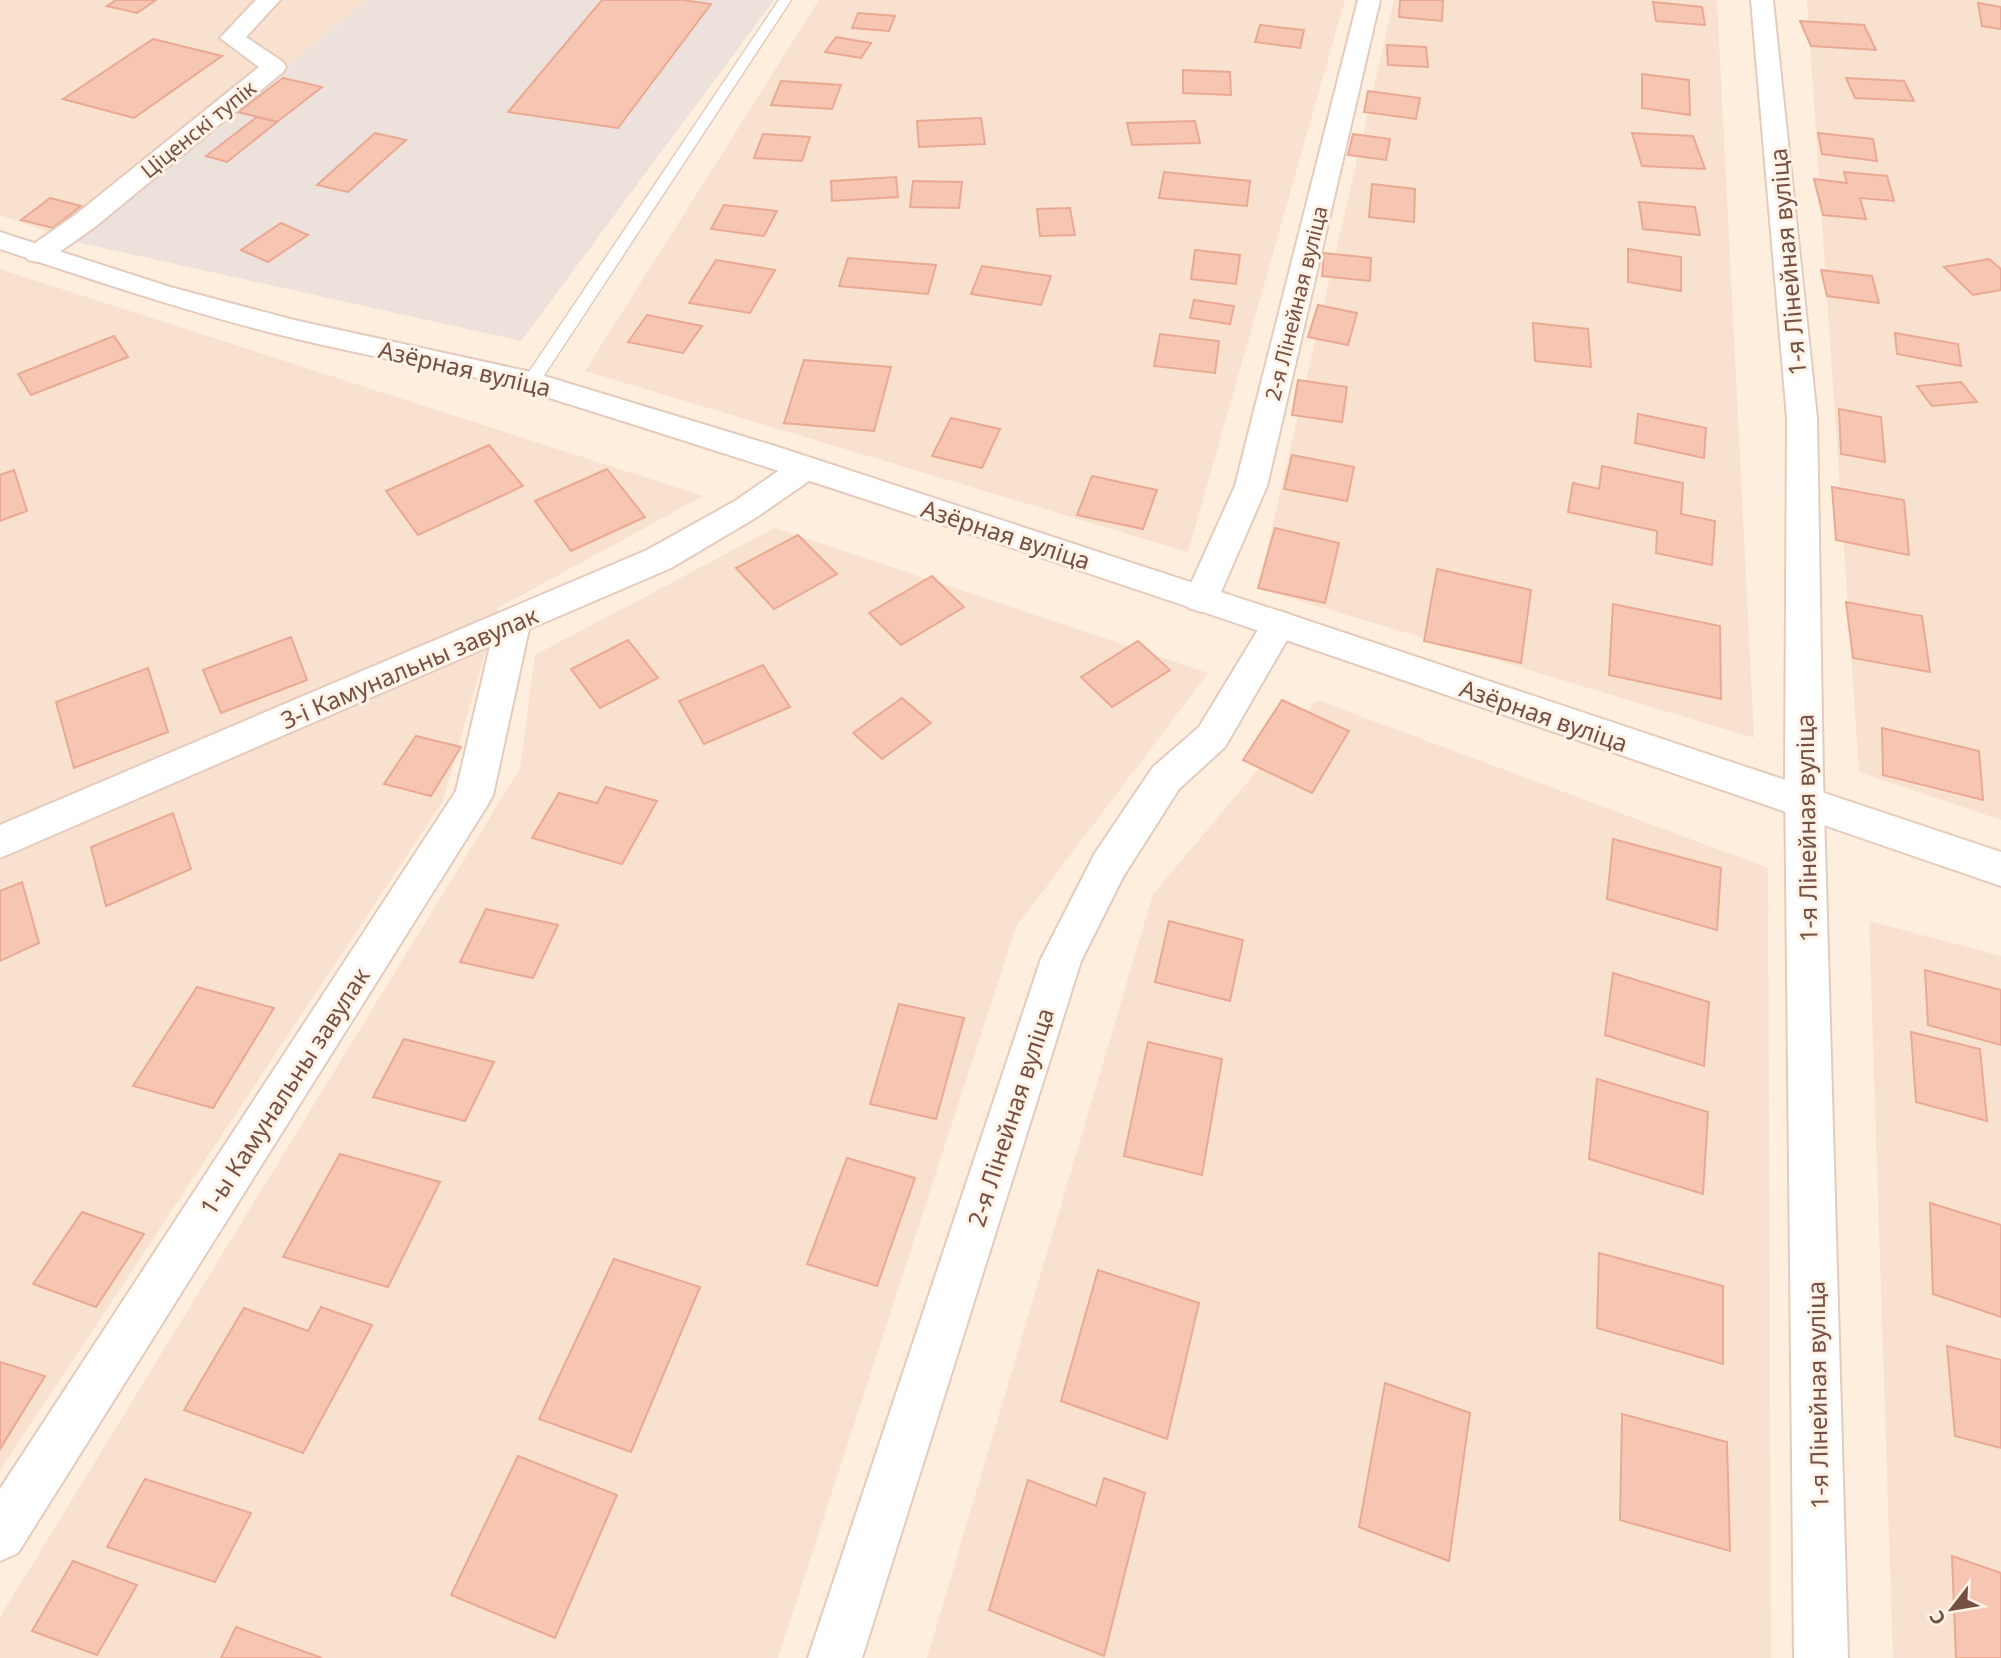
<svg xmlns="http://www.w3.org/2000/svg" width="2001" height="1658" font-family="'Noto Sans',sans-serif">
<rect width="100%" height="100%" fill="#feeede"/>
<!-- residential -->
<g fill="#f9e1cf">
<polygon points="0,0 367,0 76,242 0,215"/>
<polygon points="819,0 1345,0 1188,552 585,371"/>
<polygon points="1394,0 1717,0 1754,738 1258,588"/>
<polygon points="1807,0 2001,0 2001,820 1859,772"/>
<polygon points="0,269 703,496 498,608 443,801 0,1470"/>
<polygon points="775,528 1208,673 1016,927 778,1658 0,1658 0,1617 520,768 535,655"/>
<polygon points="1317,700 1768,868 1771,1658 927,1658 1153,894"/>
<polygon points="1869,921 2001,956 2001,1658 1893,1658"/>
</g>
<!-- industrial -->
<polygon fill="#ece1db" points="367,0 774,0 521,341 76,242"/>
<!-- building -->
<g fill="#f6c6b3" stroke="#eaa992" stroke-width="2">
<polygon points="116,0 156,0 137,13 107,6"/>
<polygon points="602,0 682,0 711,4 618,128 508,112"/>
<polygon points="1400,0 1443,0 1442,21 1399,17"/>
<polygon points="1653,2 1702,7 1705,25 1656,21"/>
<polygon points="1978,3 2001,7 2001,29 1982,26"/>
<polygon points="858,13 895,16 889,31 852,28"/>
<polygon points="1800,21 1864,25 1876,50 1811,46"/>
<polygon points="1260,25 1304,30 1300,48 1255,42"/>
<polygon points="836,37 871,43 861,58 825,52"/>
<polygon points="153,39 222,56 134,118 63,99"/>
<polygon points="1387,45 1426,47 1428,67 1388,65"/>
<polygon points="1183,70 1230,72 1231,95 1183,93"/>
<polygon points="1642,74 1689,80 1690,115 1642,108"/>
<polygon points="283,78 322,87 277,122 238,112"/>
<polygon points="1846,78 1904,81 1914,101 1855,98"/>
<polygon points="781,81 841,85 832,109 771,105"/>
<polygon points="1368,91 1420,98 1416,119 1364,112"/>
<polygon points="257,117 277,122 227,162 206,156"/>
<polygon points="981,118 985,144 919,147 917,121"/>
<polygon points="1195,121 1200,143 1132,145 1127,123"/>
<polygon points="375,133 406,140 348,192 317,185"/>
<polygon points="1632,133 1693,136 1705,169 1642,166"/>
<polygon points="1818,133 1873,139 1877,161 1822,154"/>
<polygon points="763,134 810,137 802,161 754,158"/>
<polygon points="1353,134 1390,139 1386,160 1348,155"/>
<polygon points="1164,172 1250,181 1247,206 1159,198"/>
<polygon points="1844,172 1887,176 1894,201 1860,198 1866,219 1823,215 1814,179 1847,183"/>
<polygon points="896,177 898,197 832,201 831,181"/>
<polygon points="913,181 962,182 959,208 910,207"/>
<polygon points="1372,184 1415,189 1414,222 1369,217"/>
<polygon points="50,198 81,206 53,228 21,220"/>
<polygon points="1639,202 1695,207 1700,235 1643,229"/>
<polygon points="724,205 777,211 764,236 711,229"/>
<polygon points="1070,208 1075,235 1040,236 1037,209"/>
<polygon points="281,223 308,235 268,262 241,250"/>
<polygon points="1628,249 1681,257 1681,291 1628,282"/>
<polygon points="1195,250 1240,255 1236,284 1191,279"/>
<polygon points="1324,253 1371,258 1370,281 1322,276"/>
<polygon points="848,258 936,265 928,294 839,286"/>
<polygon points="1989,259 2001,269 2001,290 1973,295 1944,267"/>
<polygon points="716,260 775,270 750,313 689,303"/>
<polygon points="982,266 1051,276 1041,305 971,294"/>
<polygon points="1821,270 1872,276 1879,303 1827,296"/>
<polygon points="1194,300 1234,306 1230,324 1190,318"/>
<polygon points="1318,305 1357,313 1348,345 1308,337"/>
<polygon points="647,315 702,326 683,353 628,342"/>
<polygon points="1533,323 1588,329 1591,367 1535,361"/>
<polygon points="1895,333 1958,344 1961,366 1897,354"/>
<polygon points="1160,334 1219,341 1215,373 1154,366"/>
<polygon points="114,336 128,357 31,395 18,374"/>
<polygon points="804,360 891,367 874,431 784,423"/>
<polygon points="1298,380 1347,387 1342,422 1292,415"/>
<polygon points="1961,382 1977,402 1932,406 1917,386"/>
<polygon points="1839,409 1881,417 1885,462 1841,454"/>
<polygon points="1638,414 1706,428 1704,458 1635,443"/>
<polygon points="951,418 1000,429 982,468 932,456"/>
<polygon points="489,445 523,486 418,535 386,491"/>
<polygon points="1292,455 1354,467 1347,501 1284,489"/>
<polygon points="1602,466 1683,483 1681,514 1715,521 1712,565 1656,553 1657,531 1568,512 1573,483 1599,489"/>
<polygon points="607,469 645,517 571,551 535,501"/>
<polygon points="14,470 27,511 0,521 0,475"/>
<polygon points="1092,476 1157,490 1143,529 1077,515"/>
<polygon points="1832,487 1904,500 1909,555 1836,540"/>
<polygon points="1275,528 1339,543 1325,603 1258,588"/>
<polygon points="798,535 837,574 774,609 736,568"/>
<polygon points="1437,569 1531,590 1521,663 1424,641"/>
<polygon points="932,576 964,607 901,645 869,613"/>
<polygon points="1846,602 1922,616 1930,672 1853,658"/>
<polygon points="1613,604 1720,626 1721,699 1609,675"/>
<polygon points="291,637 307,680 221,713 203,670"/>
<polygon points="628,640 658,678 600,708 571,669"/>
<polygon points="1138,641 1170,670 1112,707 1081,677"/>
<polygon points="763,665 790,707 704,744 679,701"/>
<polygon points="148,668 168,732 74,768 56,702"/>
<polygon points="902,698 931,723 882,759 853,733"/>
<polygon points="1282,700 1349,731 1312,793 1243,760"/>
<polygon points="1882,728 1979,751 1983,800 1883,775"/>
<polygon points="416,736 461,747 431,796 384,784"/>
<polygon points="606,787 657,801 622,864 532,838 559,793 597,803"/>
<polygon points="173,813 191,869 106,906 91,847"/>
<polygon points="1613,839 1721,868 1717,930 1607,899"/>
<polygon points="22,882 39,943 0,961 0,891"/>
<polygon points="486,909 558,925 533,978 460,962"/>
<polygon points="1169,921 1243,940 1230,1001 1155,982"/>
<polygon points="1925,970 2001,990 2001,1045 1928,1025"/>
<polygon points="1613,973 1709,1002 1704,1066 1605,1035"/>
<polygon points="197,987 274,1008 213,1108 133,1086"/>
<polygon points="899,1004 964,1018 936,1119 870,1104"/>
<polygon points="1911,1032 1980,1049 1987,1121 1916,1102"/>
<polygon points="404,1039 494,1062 465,1121 373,1097"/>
<polygon points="1148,1042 1222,1059 1202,1175 1124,1156"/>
<polygon points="1597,1079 1708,1112 1703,1194 1589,1159"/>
<polygon points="340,1154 440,1182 388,1287 283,1257"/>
<polygon points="847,1158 915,1178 877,1286 807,1264"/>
<polygon points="1930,1203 2001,1225 2001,1317 1933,1294"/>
<polygon points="82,1212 144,1234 96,1307 33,1284"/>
<polygon points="1599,1253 1723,1286 1723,1364 1597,1328"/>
<polygon points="614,1259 700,1287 631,1452 539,1419"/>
<polygon points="1098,1270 1199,1303 1167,1439 1061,1401"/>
<polygon points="321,1307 372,1325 303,1453 184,1410 244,1308 308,1331"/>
<polygon points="1947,1346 2001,1360 2001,1448 1955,1436"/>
<polygon points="0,1362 45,1376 0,1449"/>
<polygon points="1385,1383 1470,1413 1449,1561 1359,1527"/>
<polygon points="1622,1414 1727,1442 1730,1551 1620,1520"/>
<polygon points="518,1456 617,1495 555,1638 451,1595"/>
<polygon points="1104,1478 1145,1493 1104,1656 989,1610 1028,1480 1096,1506"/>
<polygon points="145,1479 251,1513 215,1582 107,1547"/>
<polygon points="1952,1556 2001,1573 2001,1658 1956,1658"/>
<polygon points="73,1561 137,1585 97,1655 32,1631"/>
<polygon points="236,1627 322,1658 221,1658"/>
</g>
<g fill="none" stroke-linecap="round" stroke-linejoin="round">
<!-- service casing -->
<g stroke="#e5cbbd" stroke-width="3">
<polygon id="service" points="779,0 791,0 537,386 525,386 523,382 525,378"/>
</g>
<!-- minor casing -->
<g stroke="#e5cbbd" stroke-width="4">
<g id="minor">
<polygon points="256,0 280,0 246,37 283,62 286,67 283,72 95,227 48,260 38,262 28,260 24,254 28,248 75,215 259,67 220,38"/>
<polygon points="1358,0 1380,0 1267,486 1218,599 1213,608 1201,612 1189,608 1184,599 1235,486"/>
<polygon points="1751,0 1773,0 1817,418 1823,776 1848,1658 1794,1658 1785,776 1787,418"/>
<polygon points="805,457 816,460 821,468 816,476 757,517 671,568 529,629 493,795 487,806 18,1553 0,1561 0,1489 456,791 490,646 0,858 0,825 647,550 735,501 794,460"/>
<polygon points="1279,611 1291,615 1296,624 1291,633 1225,747 1179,789 1123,877 1081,961 862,1658 808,1658 1041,959 1095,853 1153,767 1199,727 1267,615"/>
</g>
</g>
<!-- tertiary casing -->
<g stroke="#e5cbbd" stroke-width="4">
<path id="tertiary" d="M0 232 170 287 294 320 531 372 775 446 1291 615 2001 852V886C1515 719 1030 548 540 395 459 370 374 358 293 338 193 314 97 281 0 249Z"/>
</g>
<!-- service -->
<use href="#service" fill="#fff" fill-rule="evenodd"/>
<!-- minor -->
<use href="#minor" fill="#fff" fill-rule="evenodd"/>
<!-- tertiary -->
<use href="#tertiary" fill="#fff" fill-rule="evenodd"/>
</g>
<g text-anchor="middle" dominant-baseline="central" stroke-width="6" stroke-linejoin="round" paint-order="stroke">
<!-- far-street labels -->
<g font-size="21" fill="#775044" stroke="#fff3e7">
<text transform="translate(198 129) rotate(-39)">Ціценскі тупік</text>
<text transform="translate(1296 303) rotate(-76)">2-я Лінейная вуліца</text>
</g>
<!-- street labels -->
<g font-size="24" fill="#775044" stroke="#fff3e7">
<text transform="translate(1787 262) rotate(-95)">1-я Лінейная вуліца</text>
<text transform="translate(465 368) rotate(13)">Азёрная вуліца</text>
<text transform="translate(1006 534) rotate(18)">Азёрная вуліца</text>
<text transform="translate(409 667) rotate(-23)">3-і Камунальны завулак</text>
<text transform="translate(1544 715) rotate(19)">Азёрная вуліца</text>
<text transform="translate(1806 828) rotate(-91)">1-я Лінейная вуліца</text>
<text transform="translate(284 1091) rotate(-57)">1-ы Камунальны завулак</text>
<text transform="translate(1010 1117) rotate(-72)">2-я Лінейная вуліца</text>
<text transform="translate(1817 1395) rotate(-91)">1-я Лінейная вуліца</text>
</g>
</g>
<!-- north arrow -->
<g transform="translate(1952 1609) rotate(239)" stroke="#fff3e7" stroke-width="5" paint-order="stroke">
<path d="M0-5L12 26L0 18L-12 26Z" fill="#775044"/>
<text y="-10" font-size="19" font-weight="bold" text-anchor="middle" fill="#775044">С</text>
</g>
</svg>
